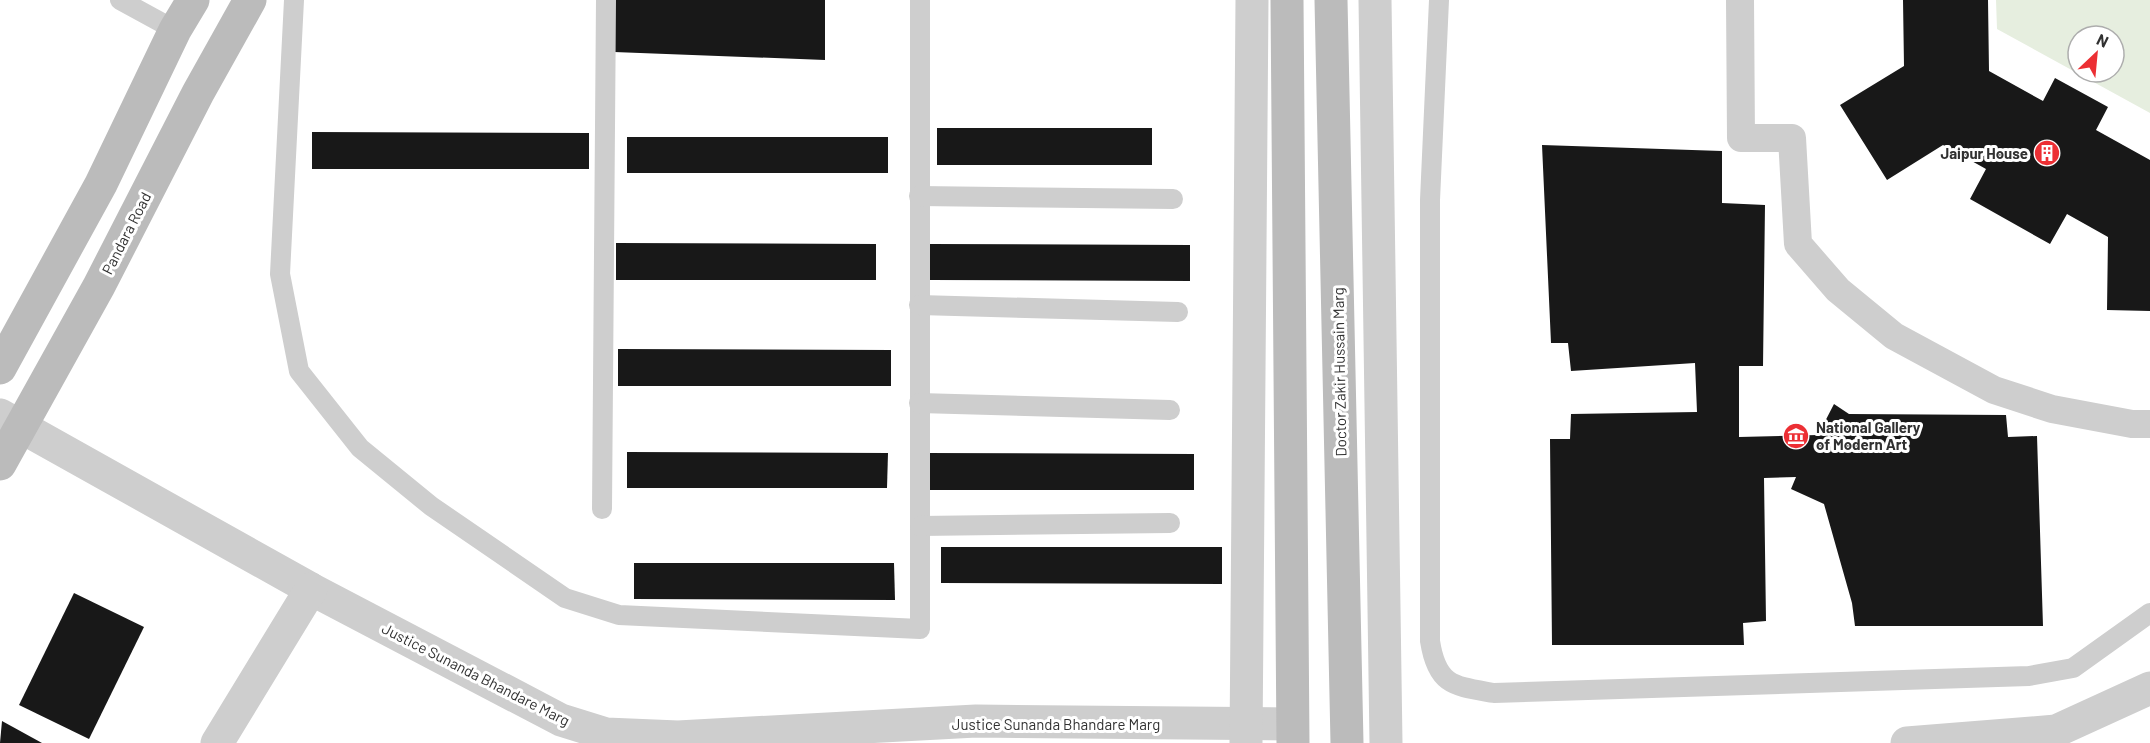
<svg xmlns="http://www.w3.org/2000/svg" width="2150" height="743" font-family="Barlow,sans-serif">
<rect width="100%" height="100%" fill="#fff"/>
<!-- green -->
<path fill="#e6eedf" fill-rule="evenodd" d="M1996 0H2150V113L1997 29ZM2078 36H2114V72H2078Z"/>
<!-- building -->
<g fill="#181818">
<polygon points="613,0 825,0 825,60 614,52"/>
<polygon points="1903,0 1988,0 1989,71 2043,101 2055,78 2108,107 2096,130 2150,160 2150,311 2107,310 2108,237 2067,214 2050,244 1970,199 1986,169 1943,145 1887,180 1840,105 1904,66"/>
<rect x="937" y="128" width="215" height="37"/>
<polygon points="312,132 589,133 589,169 312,169"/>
<rect x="627" y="137" width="261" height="36"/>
<polygon points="1542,145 1722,151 1722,203 1765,205 1763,366 1739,366 1739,437 1818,435 1834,404 1849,414 2006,415 2008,437 2037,436 2043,626 1855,626 1852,603 1824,504 1791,489 1796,477 1764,478 1766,621 1743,623 1744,645 1552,645 1550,439 1570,439 1571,414 1697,412 1695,363 1571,371 1568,343 1551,343"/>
<polygon points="616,243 876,244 876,280 616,280"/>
<polygon points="930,244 1190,245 1190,281 930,280"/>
<polygon points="618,349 891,350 891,386 618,386"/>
<polygon points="627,452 888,453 887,488 627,488"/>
<polygon points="925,453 1194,454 1194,490 925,490"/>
<polygon points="941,547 1222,547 1222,584 941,583"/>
<polygon points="634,563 894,563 895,600 634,599"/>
<polygon points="74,593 144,627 89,739 19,705"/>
<polygon points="2,721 42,743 0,743"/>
</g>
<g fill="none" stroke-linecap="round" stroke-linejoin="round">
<!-- service -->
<g stroke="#cecece" stroke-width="20">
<polyline points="120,0 175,30"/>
<polyline points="294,0 280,274 299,371 360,448 431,506 565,598 619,615 920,629 920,0"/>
<path d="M1439 0 1430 200V641C1437 686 1454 686 1494 693L2029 676 2073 668 2150 613"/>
<polyline points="919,196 1173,199"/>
<polyline points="919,305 1178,312"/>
<polyline points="919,403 1170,410"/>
<polyline points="602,509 606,0"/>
<polyline points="920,526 1170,523"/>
</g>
<!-- pedestrian -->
<polyline stroke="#cecece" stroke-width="28" points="1740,0 1741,138 1792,138 1798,244 1838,290 1894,336 1994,390 2052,409 2132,424 2150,424"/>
<!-- minor -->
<g stroke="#cecece" stroke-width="33">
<polyline points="1375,0 1386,743"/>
<polyline points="0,415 311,589 561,720 606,734 678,737 976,721 1292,724"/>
<polyline points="217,743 311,589"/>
<polyline points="1246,743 1252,0"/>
<polyline points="1907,743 2056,731 2150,688"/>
</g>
<!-- secondary -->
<g stroke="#bbb" stroke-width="33">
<polyline points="1287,0 1293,743"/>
<polyline points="1331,0 1347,743"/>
<polyline points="0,368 101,184 175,30 193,0"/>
<polyline points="0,464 99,286 198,93 250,0"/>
</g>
</g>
<!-- icons -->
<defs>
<g id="building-disc" transform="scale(1.35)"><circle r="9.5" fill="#ec2f34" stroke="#fff"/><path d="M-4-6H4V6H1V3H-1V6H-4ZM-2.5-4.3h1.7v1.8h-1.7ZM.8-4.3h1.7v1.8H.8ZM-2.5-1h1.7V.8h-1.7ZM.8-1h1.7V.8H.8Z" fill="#fff"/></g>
<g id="museum-disc" transform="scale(1.35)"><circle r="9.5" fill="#ec2f34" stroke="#fff"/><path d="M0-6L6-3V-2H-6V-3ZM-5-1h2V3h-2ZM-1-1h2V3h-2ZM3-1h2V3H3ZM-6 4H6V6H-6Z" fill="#fff"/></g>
</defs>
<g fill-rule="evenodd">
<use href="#building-disc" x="2047" y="153"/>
<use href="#museum-disc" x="1796" y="436"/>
</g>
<g text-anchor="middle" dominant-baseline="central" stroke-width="6" stroke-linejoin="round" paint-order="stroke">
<!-- poi labels -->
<g font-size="15" font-weight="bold" fill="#313131" stroke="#fff" text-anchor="end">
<text x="2028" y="153">Jaipur House</text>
<text x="1816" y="427" text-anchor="start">National Gallery<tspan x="1816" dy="17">of Modern Art</tspan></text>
</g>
<!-- street labels -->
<g font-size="15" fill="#313131" stroke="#fff">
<text transform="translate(126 233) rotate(-63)">Pandara Road</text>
<text transform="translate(1339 372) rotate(-91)">Doctor Zakir Hussain Marg</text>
<text transform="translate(476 674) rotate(27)">Justice Sunanda Bhandare Marg</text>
<text x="1056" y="724">Justice Sunanda Bhandare Marg</text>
</g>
</g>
<!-- north arrow -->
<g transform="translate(2096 54) rotate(26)"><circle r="28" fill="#ffffff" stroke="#adadad" stroke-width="1.5"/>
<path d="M0-4.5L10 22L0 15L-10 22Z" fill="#ec2f34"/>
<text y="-9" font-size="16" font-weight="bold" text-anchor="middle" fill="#313131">N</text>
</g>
</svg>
